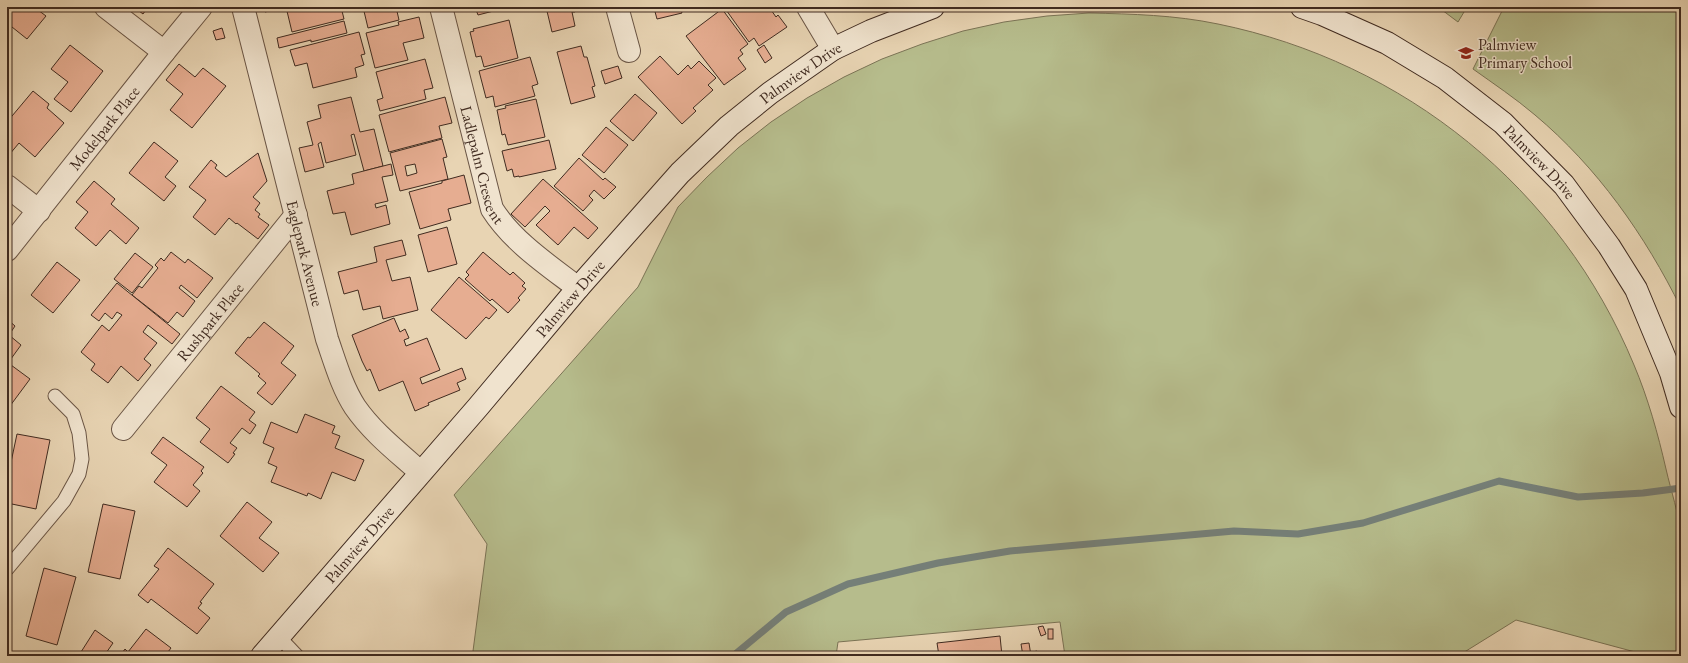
<svg xmlns="http://www.w3.org/2000/svg" width="1688" height="663" font-family="'EB Garamond',serif">
<rect width="100%" height="100%" fill="#e8d4b3"/>
<filter id="stains"><feTurbulence type="fractalNoise" baseFrequency=".005" numOctaves="4"/><feColorMatrix values="0 0 0 0 .2 0 0 0 0 .09 0 0 0 0 .02 0 0 0 .5 -.17"/></filter>
<radialGradient id="worn" r=".72"><stop offset=".6" stop-color="#630" stop-opacity="0"/><stop offset="1" stop-color="#630" stop-opacity=".3"/></radialGradient>
<!-- green -->
<g fill="#b6bc8c" stroke="#7b7456">
<polygon points="1438,7 1467,7 1458,22"/>
<path d="M1504 7H1681V308C1645 235 1597 167 1535 115 1515 98 1494 84 1473 69Z"/>
<path d="M1089 13C1132 14 1175 15 1218 24 1404 62 1561 188 1634 365 1648 398 1658 434 1666 469 1671 491 1679 514 1681 537 1682 550 1681 564 1681 577 1681 603 1681 630 1681 656H1650L1516 620 1458 656H1065L1060 622 838 642 836 656H469L473 651 487 544 454 495 638 287 678 207 707 177 738 148 771 122 807 98 844 77 882 59 922 44 963 31 1004 22 1047 16Z"/>
</g>
<g fill="none" stroke-linecap="round" stroke-linejoin="round">
<!-- stream -->
<polyline stroke="#757f78" stroke-width="7" points="733,656 786,612 848,584 938,563 1010,551 1234,531 1298,534 1363,523 1499,481 1578,497 1643,493 1681,488"/>
</g>
<!-- building -->
<g fill="#e6ad91" stroke="#402b20" fill-rule="evenodd">
<polygon points="7,7 34,7 46,16 27,39 7,23"/>
<polygon points="134,7 148,7 143,14"/>
<polygon points="264,7 272,7 273,10 265,12"/>
<polygon points="286,7 341,7 344,19 292,32"/>
<polygon points="363,7 396,7 399,20 368,28"/>
<polygon points="475,7 509,7 478,15"/>
<polygon points="546,7 573,7 575,12 572,12 575,26 552,32"/>
<polygon points="652,7 680,7 682,13 657,19 654,8 652,8"/>
<polygon points="724,7 769,7 776,17 778,15 787,27 759,46 754,38 749,42"/>
<polygon points="722,9 748,44 740,50 743,54 738,58 746,69 724,85 686,36"/>
<polygon points="419,17 424,38 403,43 408,60 375,68 366,33 399,25 398,22"/>
<polygon points="509,20 518,58 484,67 481,56 476,57 470,32 474,31 473,29"/>
<polygon points="344,21 347,33 311,42 311,40 279,48 277,38"/>
<polygon points="222,28 225,38 216,40 213,31"/>
<polygon points="359,32 365,54 361,55 364,65 355,68 357,77 313,88 307,63 295,66 290,50"/>
<polygon points="70,45 103,71 71,112 54,99 68,82 51,69"/>
<polygon points="764,45 772,58 765,63 757,50"/>
<polygon points="581,46 584,57 587,57 595,86 592,87 595,97 571,104 557,52"/>
<polygon points="660,56 678,75 688,65 691,69 699,61 716,78 708,85 713,90 693,108 696,111 682,124 638,77"/>
<polygon points="530,57 538,84 532,86 535,96 495,107 493,96 486,98 479,71"/>
<polygon points="425,59 433,88 424,90 426,99 380,111 377,100 383,98 376,72"/>
<polygon points="179,64 195,77 203,68 226,86 192,128 170,110 183,94 166,80"/>
<polygon points="618,66 622,78 605,84 601,71"/>
<polygon points="33,91 49,104 47,108 64,123 35,157 19,143 9,155 7,153 7,122"/>
<polygon points="635,94 657,113 633,141 610,121"/>
<polygon points="351,97 360,132 374,129 383,166 364,171 354,134 351,135 356,155 326,163 321,142 318,144 324,167 305,172 299,148 313,145 307,122 321,118 318,105"/>
<polygon points="445,97 452,123 439,126 442,138 389,152 379,115"/>
<polygon points="536,99 545,137 508,145 505,134 502,135 497,110 506,108 505,106"/>
<polygon points="606,127 628,145 604,173 582,155"/>
<path d="M442 139 447 157 443 158 448 179 400 191 390 153ZM415 164 417 173 407 176 405 166Z"/>
<polygon points="549,140 556,169 519,177 519,176 514,177 512,169 507,171 502,151"/>
<polygon points="154,142 178,161 165,177 176,186 164,201 129,173"/>
<polygon points="258,153 267,181 253,197 260,203 255,210 260,214 258,217 269,225 258,239 237,223 236,224 229,218 215,235 193,217 206,200 189,187 211,160 217,165 215,168 226,177"/>
<polygon points="579,158 603,180 605,178 616,187 604,199 594,190 589,196 593,200 583,211 554,186"/>
<polygon points="391,164 393,175 382,177 388,201 375,204 376,208 386,205 390,224 351,235 345,212 333,214 327,191 354,184 352,174"/>
<polygon points="464,175 471,203 448,209 451,220 420,229 409,192 442,183 442,181"/>
<polygon points="543,179 598,228 588,239 574,227 558,245 536,225 550,211 545,206 525,227 511,214"/>
<polygon points="94,181 115,199 111,204 139,228 126,244 110,230 96,246 75,228 88,212 76,202"/>
<polygon points="447,227 457,264 428,272 418,235"/>
<polygon points="402,240 406,255 386,260 392,281 410,277 418,310 383,319 380,306 363,310 358,290 344,294 338,272 377,262 374,247"/>
<polygon points="171,252 185,263 188,259 213,278 197,298 181,285 179,288 195,301 183,317 177,312 168,323 132,295 139,286 142,288 158,268 155,265 161,258 164,261"/>
<polygon points="483,252 510,275 513,272 525,283 522,286 526,289 518,298 520,300 508,313 492,299 490,301 465,279 469,275 466,272"/>
<polygon points="135,253 153,267 132,293 114,279"/>
<polygon points="57,262 80,280 53,313 31,295"/>
<polygon points="459,277 497,310 489,319 486,317 466,339 431,310"/>
<polygon points="117,283 180,334 172,344 148,325 143,332 157,343 144,359 151,365 138,381 121,366 108,383 91,370 95,364 81,352 102,325 109,331 122,315 117,312 112,319 105,313 99,321 91,315"/>
<polygon points="394,318 400,332 405,329 409,338 404,340 406,346 427,338 440,370 420,378 422,384 462,368 466,379 457,383 460,390 428,403 429,405 415,411 403,381 379,391 370,369 367,371 362,361 352,335"/>
<polygon points="7,319 15,326 9,335 21,345 8,363"/>
<polygon points="264,322 294,346 281,363 296,375 272,405 257,393 266,383 258,376 260,374 235,353 248,337 250,338"/>
<polygon points="11,365 30,379 7,410 7,369"/>
<polygon points="221,386 255,412 249,420 256,425 250,434 242,428 230,443 237,448 233,453 235,454 228,463 200,442 210,429 196,418"/>
<polygon points="305,414 335,426 332,433 340,436 335,448 364,460 355,481 332,472 321,499 308,493 307,496 271,482 277,467 268,463 274,448 263,443 271,422 297,433"/>
<polygon points="17,434 50,440 36,509 7,503 7,481"/>
<polygon points="163,437 204,467 201,471 203,473 193,485 200,491 187,507 154,482 167,465 151,453"/>
<polygon points="247,502 272,522 259,538 279,553 263,572 220,536"/>
<polygon points="103,504 135,511 120,579 88,572"/>
<polygon points="168,548 214,584 200,602 202,603 198,608 210,618 197,634 151,599 148,603 138,595 159,569 154,566"/>
<polygon points="44,568 76,577 57,645 26,636"/>
<polygon points="1043,626 1046,634 1041,636 1038,627"/>
<polygon points="146,629 171,648 165,656 120,656 125,649 128,652"/>
<rect x="1048" y="629" width="5" height="10"/>
<polygon points="95,630 113,643 104,656 87,656 81,652"/>
<polygon points="1000,636 1002,656 939,656 937,643"/>
<polygon points="1029,643 1031,656 1023,656 1021,644"/>
<polygon points="1037,651 1038,656 1032,656 1032,652"/>
<polygon points="1490,651 1493,656 1482,656"/>
</g>
<g fill="none" stroke-linecap="round" stroke-linejoin="round">
<!-- lane casing -->
<g stroke="#6a5545" stroke-width="15">
<g id="lane">
<polyline points="7,569 64,501 79,474 82,459 79,433 73,414 55,396"/>
<polyline points="279,637 297,656"/>
</g>
</g>
<!-- street casing -->
<g stroke="#6a5545" stroke-width="24">
<g id="street">
<polyline points="106,7 164,52"/>
<path id="s1" d="M243 7 327 339C335 362 342 387 355 407 373 433 398 452 420 472"/>
<path id="s2" d="M441 7 492 209C513 242 548 265 578 288"/>
<polyline points="617,7 629,51"/>
<polyline points="808,7 833,49"/>
<polyline points="7,186 39,211"/>
<path id="s3" d="M7 250 164 52 201 7"/>
<path id="s4" d="M123 429 296 215"/>
</g>
</g>
<!-- secondary casing -->
<g stroke="#402b20" stroke-width="24">
<g id="secondary">
<path id="s5" d="M1302 7 1322 14 1387 43 1445 78 1503 123 1564 185 1609 246 1636 289 1671 373 1681 407"/>
<path id="s6" d="M262 656 478 407 578 288 680 173 729 126 770 93 833 49 871 31 933 7"/>
</g>
</g>
<!-- lane -->
<use href="#lane" stroke="#f0e3ce" stroke-width="13"/>
<!-- street -->
<use href="#street" stroke="#f0e3ce" stroke-width="22"/>
<!-- secondary -->
<use href="#secondary" stroke="#f0e3ce" stroke-width="22"/>
</g>
<!-- icons -->
<defs>
<g id="school-bare" transform="scale(1.2)"><path d="M0-5L7-2L0 1L-7-2ZM-4 1L0 2.5L4 1V4Q0 6-4 4Z" fill="#8f2418" stroke="#f0e3ce" stroke-width="2.5" paint-order="stroke"/></g>
</defs>
<g fill-rule="evenodd">
<use href="#school-bare" x="1466" y="53"/>
</g>
<g text-anchor="middle" dominant-baseline="central" stroke-width="3" stroke-linejoin="round" paint-order="stroke">
<!-- poi labels -->
<g font-size="16" fill="#402b20" stroke="#f0e3ce" text-anchor="start">
<text x="1478" y="44">Palmview<tspan x="1478" dy="18">Primary School</tspan></text>
</g>
<!-- street labels -->
<g font-size="16" fill="#402b20" stroke="#f0e3ce">
<text stroke="none"><textPath href="#s6" startOffset="796">Palmview Drive</textPath></text>
<text stroke="none"><textPath href="#s3" startOffset="156">Modelpark Place</textPath></text>
<text stroke="none"><textPath href="#s5" startOffset="287">Palmview Drive</textPath></text>
<text stroke="none"><textPath href="#s2" startOffset="163">Ladlepalm Crescent</textPath></text>
<text stroke="none"><textPath href="#s1" startOffset="254">Eaglepark Avenue</textPath></text>
<text stroke="none"><textPath href="#s6" startOffset="472">Palmview Drive</textPath></text>
<text stroke="none"><textPath href="#s4" startOffset="138">Rushpark Place</textPath></text>
<text stroke="none"><textPath href="#s6" startOffset="148">Palmview Drive</textPath></text>
</g>
</g>
<!-- margin -->
<rect width="1688" height="663" fill="none" stroke="#e8d4b3" stroke-width="24"/>
<rect x="8" y="8" width="1672" height="647" fill="none" stroke="#402b20" stroke-width="2"/>
<rect x="12" y="12" width="1664" height="639" fill="none" stroke="#402b20"/>
<rect width="100%" height="100%" filter="url(#stains)"/>
<rect width="100%" height="100%" fill="url(#worn)"/>
</svg>
